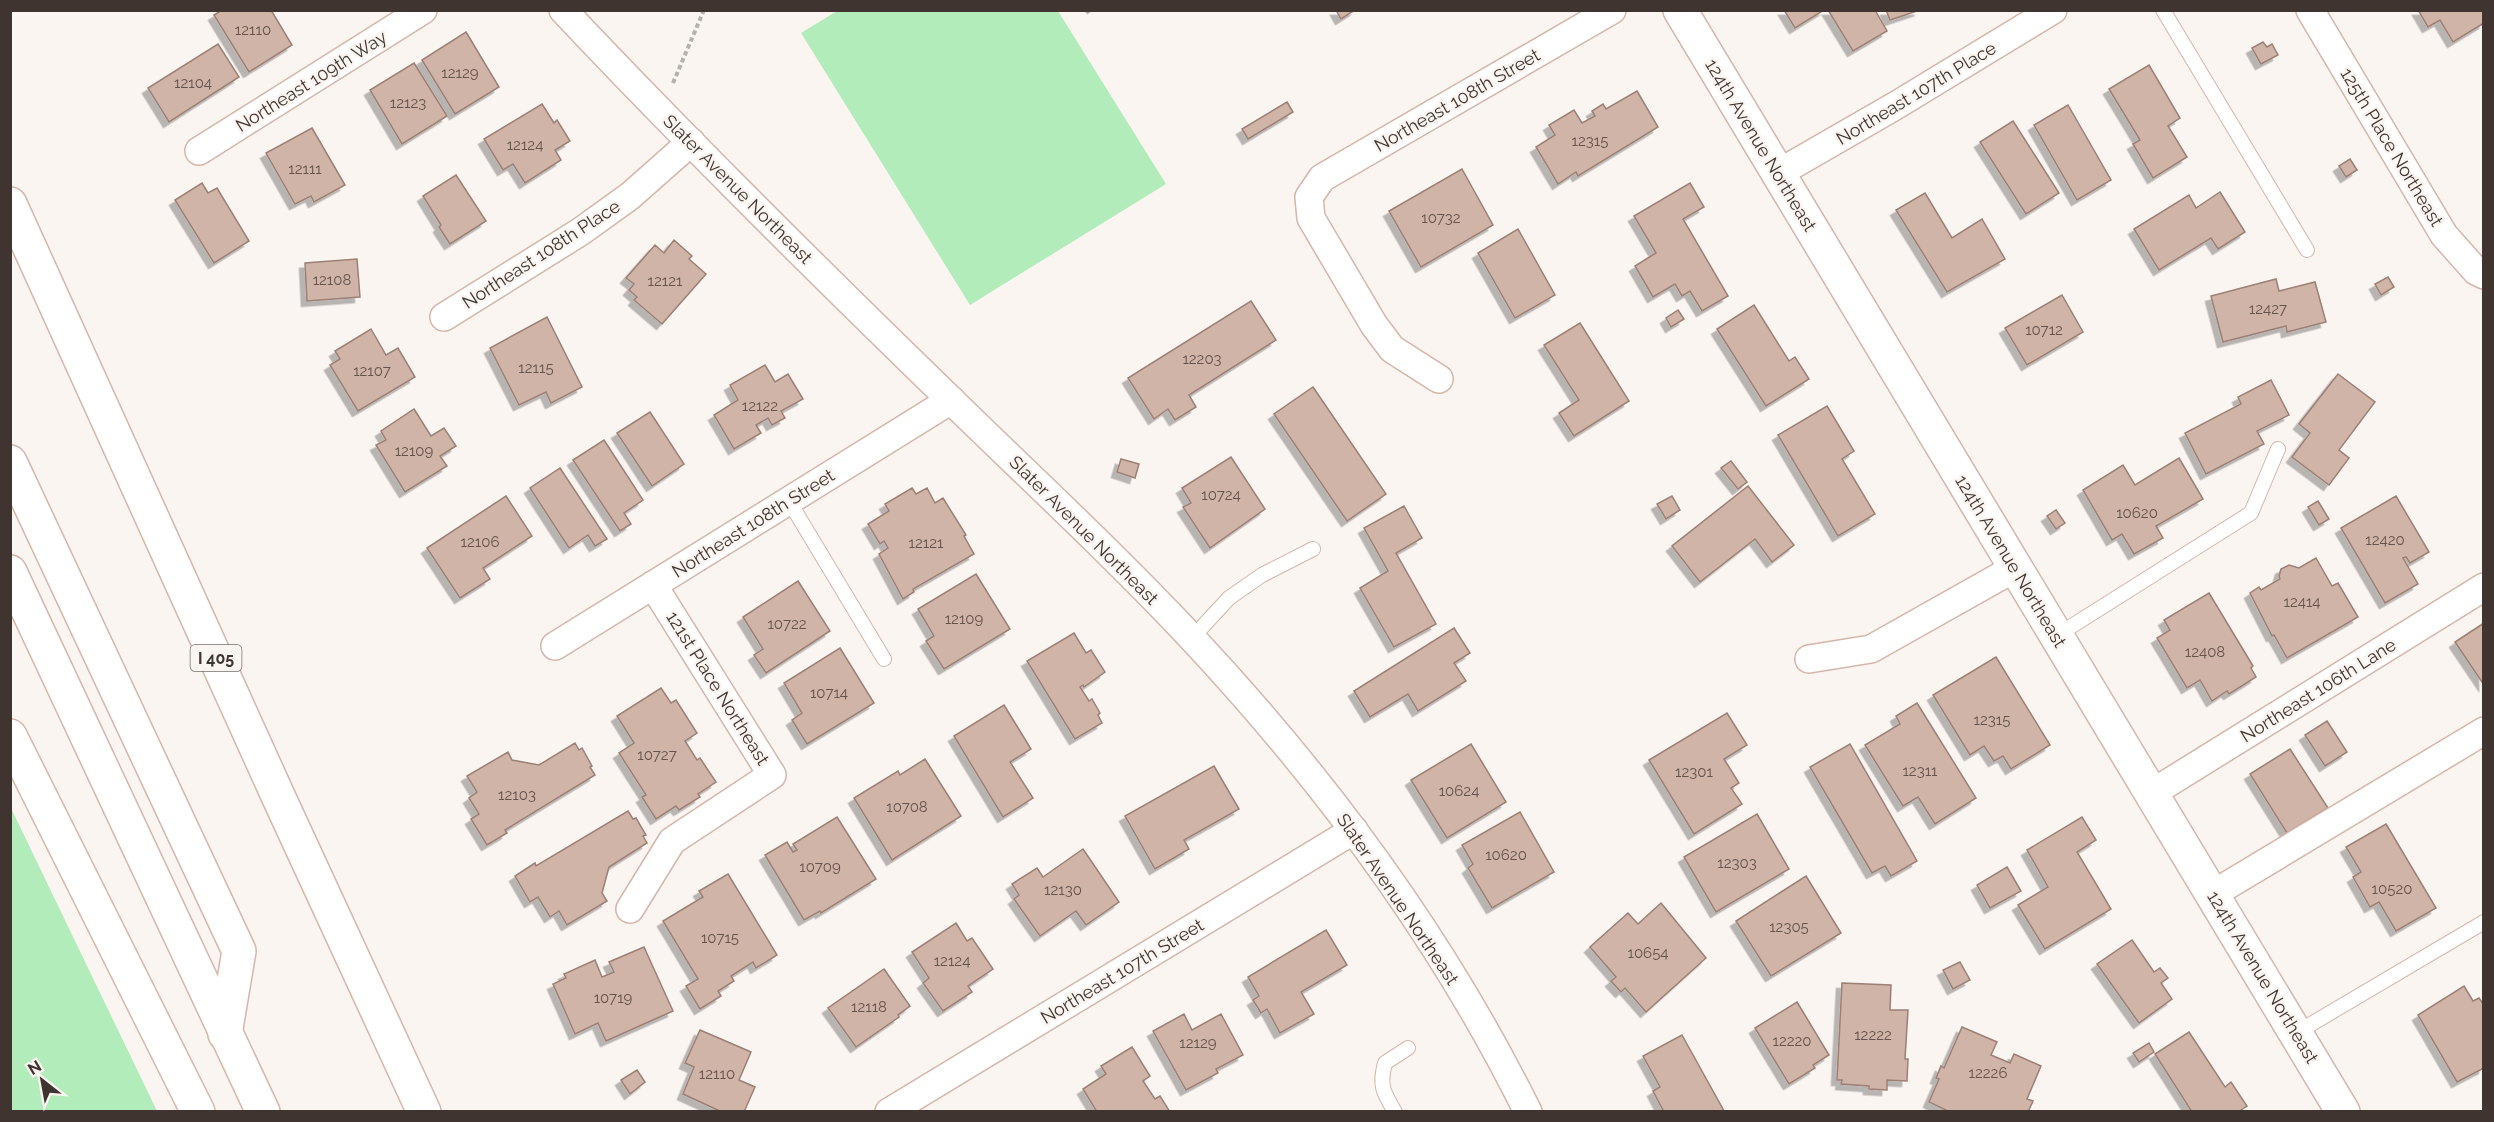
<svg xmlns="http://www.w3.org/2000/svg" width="2494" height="1122" font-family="Raleway,sans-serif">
<defs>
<filter id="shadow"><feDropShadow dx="-5.5" dy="5.5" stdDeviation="0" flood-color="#0004"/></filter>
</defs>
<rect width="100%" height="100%" fill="#fbf5f2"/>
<!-- green -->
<g fill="#b2ecba">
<polygon points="837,11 1058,11 1166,184 970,305 801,33"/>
<polygon points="10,806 157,1111 11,1111"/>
</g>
<!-- building -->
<g fill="#d1b4a8" stroke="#9c8075" stroke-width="1.5" filter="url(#shadow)">
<polygon points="222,10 271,10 292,45 249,72 214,15"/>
<polygon points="1336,10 1355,10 1341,19"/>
<polygon points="1784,10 1824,10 1795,28"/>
<polygon points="1828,10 1875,10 1887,31 1853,51"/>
<polygon points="1886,10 1920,10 1890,20"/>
<polygon points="2418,10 2484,10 2484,23 2453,42 2440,20 2428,27"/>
<polygon points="466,32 499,87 455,114 422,60"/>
<polygon points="2263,42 2267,47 2272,44 2278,55 2261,64 2252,48"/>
<polygon points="218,44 239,77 169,122 148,88"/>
<polygon points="414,63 447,116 402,144 370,90"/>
<polygon points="2149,65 2180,118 2168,126 2187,157 2153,178 2133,144 2140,140 2109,89"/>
<polygon points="1637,91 1658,127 1578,176 1576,172 1558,184 1536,147 1555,135 1549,125 1574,110 1582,123 1595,116 1592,111 1603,104 1606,109"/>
<polygon points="1287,102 1293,112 1248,139 1242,129"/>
<polygon points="542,104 554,123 557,120 570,141 555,150 561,160 525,183 513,164 503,170 484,139"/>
<polygon points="2068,105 2111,180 2077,200 2034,125"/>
<polygon points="2013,121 2059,193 2026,214 1980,142"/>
<polygon points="312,128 345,185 314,202 311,196 295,204 266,153"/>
<polygon points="2350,159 2357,170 2346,177 2339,166"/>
<polygon points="1462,169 1493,225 1421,267 1389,211"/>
<polygon points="456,175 486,221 450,244 439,227 441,225 423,196"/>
<polygon points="202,183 208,193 217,188 249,241 214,263 175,200"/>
<polygon points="1690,183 1704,207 1683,219 1728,296 1702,311 1690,291 1682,296 1675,284 1653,297 1635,266 1656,253 1634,216"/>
<polygon points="2220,192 2245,232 2218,249 2211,238 2159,270 2134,229 2189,195 2196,208"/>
<polygon points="1925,193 1952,238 1982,219 2005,259 1947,292 1896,210"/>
<polygon points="1518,229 1555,295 1515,318 1478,253"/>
<polygon points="674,240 692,256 689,259 706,274 662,324 634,300 637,297 629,290 634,284 626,278 655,245 664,253"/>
<polygon points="357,259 360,297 307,301 305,263"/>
<polygon points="2388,277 2394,287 2381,295 2375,284"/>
<polygon points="2276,279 2279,291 2315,282 2326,322 2287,332 2286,326 2223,342 2211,296"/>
<polygon points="2062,295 2083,332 2027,365 2005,328"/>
<polygon points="1251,301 1276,340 1189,395 1196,407 1175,420 1168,409 1154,419 1128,378"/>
<polygon points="1754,305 1789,361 1795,357 1809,379 1766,406 1717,329"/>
<polygon points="1678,310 1684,319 1671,327 1666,318"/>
<polygon points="547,317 582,387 551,403 546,392 519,405 490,348"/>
<polygon points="1580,323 1629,401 1574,436 1559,413 1579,400 1544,345"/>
<polygon points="371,329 386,355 398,348 415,377 358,411 330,365 340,359 335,351"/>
<polygon points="765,365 775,382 788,374 803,399 781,411 785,418 772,425 768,418 756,425 761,433 734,449 714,415 738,400 730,385"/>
<polygon points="2338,374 2375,402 2339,450 2349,458 2329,485 2292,457 2310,433 2299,424"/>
<polygon points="2271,380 2289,415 2257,431 2264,444 2206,474 2185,433 2241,404 2238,397"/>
<polygon points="1313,387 1386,494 1347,521 1274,414"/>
<polygon points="1827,406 1854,451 1842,459 1875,514 1838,536 1778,435"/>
<polygon points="414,409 431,436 444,428 456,446 440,456 447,466 405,492 376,445 386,440 381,431"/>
<polygon points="650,412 684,464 652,486 617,433"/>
<polygon points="604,440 643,500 624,513 631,524 620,531 573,460"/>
<polygon points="1231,457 1265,509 1210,548 1183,507 1191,503 1182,488"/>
<polygon points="2179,458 2203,499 2156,526 2163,538 2134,554 2122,534 2112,540 2083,490 2123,465 2135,485"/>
<polygon points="1121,459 1139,464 1135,478 1117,472"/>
<polygon points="1731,461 1747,482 1738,489 1721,468"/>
<polygon points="560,468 607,539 595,546 588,535 569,548 530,488"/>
<polygon points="1748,486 1794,545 1772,562 1755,539 1700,582 1672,546"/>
<polygon points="912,488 916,494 927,488 935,503 943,498 966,535 964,536 974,554 913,589 914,592 903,599 879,554 888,548 884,541 880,544 868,524 889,511 885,504"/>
<polygon points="506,496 532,536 483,568 490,579 460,598 427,548"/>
<polygon points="1672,496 1680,510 1666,519 1657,504"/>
<polygon points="2396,496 2429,552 2410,563 2406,557 2403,558 2418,584 2385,603 2341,528"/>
<polygon points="2318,501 2329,519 2319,525 2308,507"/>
<polygon points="1404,506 1422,538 1396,553 1436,624 1394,647 1360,588 1388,571 1364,528"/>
<polygon points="2056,510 2065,523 2056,529 2047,516"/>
<polygon points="2316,558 2332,586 2338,583 2358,617 2287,658 2274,635 2272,636 2250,593 2259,587 2261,590 2280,579 2279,576 2281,569 2289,565 2299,568"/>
<polygon points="976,574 1010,629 944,669 926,641 934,636 918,609"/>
<polygon points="798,581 830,631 766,673 754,655 763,649 743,617"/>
<polygon points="2209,593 2253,666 2251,668 2256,677 2229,694 2227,691 2212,701 2200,680 2187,688 2157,638 2170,630 2164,620"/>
<polygon points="2484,623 2484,685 2455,642"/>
<polygon points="1454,628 1470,653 1454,663 1466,681 1418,711 1408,694 1370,717 1354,691"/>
<polygon points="1074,633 1086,653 1091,650 1105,672 1084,687 1083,685 1080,687 1089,701 1092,699 1100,713 1098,715 1102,723 1075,739 1027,661"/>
<polygon points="840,648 874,703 807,744 792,720 802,713 784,683"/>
<polygon points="1996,657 2050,745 2011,769 2003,756 1994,761 1984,746 1970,755 1933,695"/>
<polygon points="661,688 671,703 676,700 697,733 685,741 697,760 700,758 716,782 698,794 700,797 679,810 676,806 656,819 642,797 646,795 619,753 634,743 617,716"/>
<polygon points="1917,703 1976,798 1935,824 1918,797 1903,806 1865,745 1900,724 1896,716"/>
<polygon points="1004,705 1031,749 1010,762 1033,798 1003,817 954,736"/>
<polygon points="1727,713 1747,745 1724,759 1739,783 1731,788 1742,804 1694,834 1649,760"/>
<polygon points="2327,721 2347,752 2325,766 2305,735"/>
<polygon points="575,743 579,750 582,748 592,766 590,767 595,775 505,830 507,833 487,845 471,819 479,814 469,798 477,792 467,776 508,752 512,760 539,765"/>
<polygon points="1471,744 1506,802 1447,838 1411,780"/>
<polygon points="1850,744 1917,861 1891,876 1885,866 1872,873 1810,767"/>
<polygon points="2290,749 2328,808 2287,833 2250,774"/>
<polygon points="925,759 961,816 892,860 854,798 898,771 900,775"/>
<polygon points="1214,766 1239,809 1184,840 1189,849 1155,869 1125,816"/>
<polygon points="628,811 633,819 636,818 646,835 643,836 647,843 609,867 602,893 607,901 567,925 559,911 550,917 538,897 530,902 515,876 535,863 536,866"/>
<polygon points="1520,812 1554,872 1492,908 1468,868 1473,864 1462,845"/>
<polygon points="1757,814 1789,869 1716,912 1684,857"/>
<polygon points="837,817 876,879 821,913 820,911 804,920 765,855 787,842 793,852 797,850 793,844"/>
<polygon points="2082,817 2096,840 2077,852 2111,909 2045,949 2018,905 2048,887 2027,850"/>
<polygon points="2386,824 2436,908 2396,931 2379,902 2370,907 2353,877 2361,872 2346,847"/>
<polygon points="1083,849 1119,902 1086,925 1076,911 1040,936 1014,899 1019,895 1012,884 1037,868 1043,877"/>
<polygon points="2007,867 2021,891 1990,908 1977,885"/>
<polygon points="728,874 777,955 756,968 753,962 731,976 734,981 718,991 721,996 700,1009 686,986 698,979 663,921 703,897 699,891"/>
<polygon points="1806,876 1841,933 1771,976 1736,921"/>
<polygon points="1661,903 1706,958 1646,1012 1625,988 1621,992 1611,981 1616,977 1590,947 1628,913 1638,924"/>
<polygon points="956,923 967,941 972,938 993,969 968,986 972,992 943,1011 923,983 929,978 912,952"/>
<polygon points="1326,930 1347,965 1301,992 1314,1014 1280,1033 1267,1009 1261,1013 1253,1000 1259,996 1248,977"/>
<polygon points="2132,940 2154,972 2160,968 2168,978 2161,983 2172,999 2139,1023 2097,964"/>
<polygon points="644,947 673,1011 606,1041 598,1023 575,1034 553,984 566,978 564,974 595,960 602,977 614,972 609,962"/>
<polygon points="1960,962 1970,980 1953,989 1943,970"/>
<polygon points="884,969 910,1006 898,1015 899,1017 856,1047 828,1008"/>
<polygon points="1842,983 1891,985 1890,1010 1908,1010 1905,1059 1908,1059 1907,1081 1887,1080 1887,1090 1869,1089 1869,1086 1841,1084 1842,1080 1837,1080"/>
<polygon points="2464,986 2473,1001 2479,998 2484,1005 2484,1068 2457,1082 2418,1015"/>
<polygon points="1797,1002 1829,1055 1813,1065 1815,1068 1789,1084 1755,1028"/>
<polygon points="1184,1014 1192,1030 1221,1014 1243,1055 1216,1069 1218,1073 1186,1090 1153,1031"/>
<polygon points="1962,1027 1997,1042 1991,1055 2010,1063 2014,1054 2041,1066 2027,1099 2033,1101 2028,1112 1950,1112 1929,1102 1939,1079 1936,1078 1941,1066 1944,1068"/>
<polygon points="700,1030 751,1052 739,1080 755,1087 744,1112 722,1112 683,1094 694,1067 685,1063"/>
<polygon points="2189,1032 2225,1087 2231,1082 2247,1106 2238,1112 2192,1112 2155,1054"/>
<polygon points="1682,1035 1724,1111 1722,1112 1664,1112 1653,1091 1660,1087 1643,1056"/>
<polygon points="2149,1043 2154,1052 2139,1062 2133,1053"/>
<polygon points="1132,1047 1150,1076 1143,1081 1155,1099 1160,1096 1170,1112 1097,1112 1083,1089 1106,1074 1101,1066"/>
<polygon points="637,1070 645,1082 630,1094 621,1080"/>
</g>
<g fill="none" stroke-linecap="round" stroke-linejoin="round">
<!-- service casing -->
<g stroke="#d4b6aa" stroke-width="16">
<g id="service">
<polyline points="2163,10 2307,250"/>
<polyline points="789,501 884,659"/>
<polyline points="2056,636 2251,513 2278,449"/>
<polyline points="1192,638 1229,598 1262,575 1313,549"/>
<polyline points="2296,1033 2484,922"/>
<path d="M1395 1112C1383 1092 1379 1085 1385 1063L1408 1048"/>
</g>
</g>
<!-- minor casing -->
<g stroke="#d4b6aa" stroke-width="30">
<g id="minor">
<path d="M563 10C691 146 825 278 959 408 1037 484 1117 558 1191 637 1323 778 1442 938 1528 1112"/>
<polyline points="2310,10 2444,235 2476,271 2484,275"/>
<polyline points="199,151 423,10"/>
<polyline points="1777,174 1895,106 2053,10"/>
<polyline points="444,317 580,232 630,196 691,142"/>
<polyline points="1439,379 1392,349 1374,325 1311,218 1309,197 1322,178 1612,10"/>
<polyline points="555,646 951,400"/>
<polyline points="1809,659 1871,649 2015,568"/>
<polyline points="2152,793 2484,587"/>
<polyline points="2213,894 2484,731"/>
<polyline points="630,909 672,841 772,775 653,585"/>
<polyline points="889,1112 1354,830"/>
</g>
</g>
<!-- secondary casing -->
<g stroke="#d4b6aa" stroke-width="36">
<polyline id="secondary" points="1680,10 2343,1112"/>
</g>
<!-- motorway casing -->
<g stroke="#d4b6aa" stroke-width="36">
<g id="motorway">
<polyline points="10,204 279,798 424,1112"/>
<polyline points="10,462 239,951 225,1034"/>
<polyline points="10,572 263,1112"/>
<polyline points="10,736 198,1112"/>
</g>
</g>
<!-- path -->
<g stroke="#b8b0ac" stroke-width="4" stroke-dasharray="4.5 3" stroke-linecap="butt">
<polyline points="1086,13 1090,10"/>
<polyline points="673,83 704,10"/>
</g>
<!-- service -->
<use href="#service" stroke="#fff" stroke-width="14"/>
<!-- minor -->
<use href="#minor" stroke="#fff" stroke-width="27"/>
<!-- secondary -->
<use href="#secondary" stroke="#fff" stroke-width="33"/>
<!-- motorway -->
<use href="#motorway" stroke="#fff" stroke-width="33"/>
</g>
<g text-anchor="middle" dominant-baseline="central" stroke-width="5" stroke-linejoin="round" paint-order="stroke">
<!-- number labels -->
<g font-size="15" fill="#64544d">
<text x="253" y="30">12110</text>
<text x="460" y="73">12129</text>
<text x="193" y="83">12104</text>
<text x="408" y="103">12123</text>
<text x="1590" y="141">12315</text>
<text x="525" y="145">12124</text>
<text x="305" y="169">12111</text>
<text x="1441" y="218">10732</text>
<text x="332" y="280">12108</text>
<text x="665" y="281">12121</text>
<text x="2268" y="309">12427</text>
<text x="2044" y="330">10712</text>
<text x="1202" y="359">12203</text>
<text x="536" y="368">12115</text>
<text x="372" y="371">12107</text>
<text x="760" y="406">12122</text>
<text x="414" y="451">12109</text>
<text x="1221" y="495">10724</text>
<text x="2137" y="513">10620</text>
<text x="2385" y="540">12420</text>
<text x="480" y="542">12106</text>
<text x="926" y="543">12121</text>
<text x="2302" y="602">12414</text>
<text x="964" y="619">12109</text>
<text x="787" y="624">10722</text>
<text x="2205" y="652">12408</text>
<text x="829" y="693">10714</text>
<text x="1992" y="720">12315</text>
<text x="657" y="755">10727</text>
<text x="1920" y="771">12311</text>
<text x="1694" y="772">12301</text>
<text x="1459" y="791">10624</text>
<text x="517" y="795">12103</text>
<text x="907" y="807">10708</text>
<text x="1506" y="855">10620</text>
<text x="1737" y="863">12303</text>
<text x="820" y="867">10709</text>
<text x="2392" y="889">10520</text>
<text x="1063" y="890">12130</text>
<text x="1789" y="927">12305</text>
<text x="720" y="938">10715</text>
<text x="1648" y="953">10654</text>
<text x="952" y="961">12124</text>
<text x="613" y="998">10719</text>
<text x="869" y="1007">12118</text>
<text x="1873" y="1035">12222</text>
<text x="1792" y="1041">12220</text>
<text x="1198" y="1043">12129</text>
<text x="1988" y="1073">12226</text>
<text x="717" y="1074">12110</text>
</g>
<!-- shield labels -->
<rect fill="#fbf5f2" stroke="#776e6a" stroke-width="1.5" x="190.5" y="645" width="51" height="26" rx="4.5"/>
<g font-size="16" font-weight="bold" fill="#3f342f">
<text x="216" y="658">I 405</text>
</g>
<!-- street labels -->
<g font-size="18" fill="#3f342f" stroke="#fbf5f2">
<text transform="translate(311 81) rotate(-32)">Northeast 109th Way</text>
<text transform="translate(1916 93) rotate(-31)">Northeast 107th Place</text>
<text transform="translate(1457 100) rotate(-30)">Northeast 108th Street</text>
<text transform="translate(1761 145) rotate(59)">124th Avenue Northeast</text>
<text transform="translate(2392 147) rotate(59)">125th Place Northeast</text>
<text transform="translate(738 189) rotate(45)">Slater Avenue Northeast</text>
<text transform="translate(541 254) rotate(-33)">Northeast 108th Place</text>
<text transform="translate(753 523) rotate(-32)">Northeast 108th Street</text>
<text transform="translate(1084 530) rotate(45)">Slater Avenue Northeast</text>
<text transform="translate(2011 561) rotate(59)">124th Avenue Northeast</text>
<text transform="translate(718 688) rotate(58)">121st Place Northeast</text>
<text transform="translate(2318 690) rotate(-32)">Northeast 106th Lane</text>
<text transform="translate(1398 899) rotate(56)">Slater Avenue Northeast</text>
<text transform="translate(1122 971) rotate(-31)">Northeast 107th Street</text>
<text transform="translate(2263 977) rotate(59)">124th Avenue Northeast</text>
</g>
</g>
<!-- border -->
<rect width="2494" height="1122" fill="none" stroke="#3f342f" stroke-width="24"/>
<!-- north arrow -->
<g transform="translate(42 1080) rotate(329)" stroke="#fbf5f2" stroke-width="4.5" paint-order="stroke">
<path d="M0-4.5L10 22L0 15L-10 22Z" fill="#3f342f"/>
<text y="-9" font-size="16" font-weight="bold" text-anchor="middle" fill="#3f342f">N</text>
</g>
</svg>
